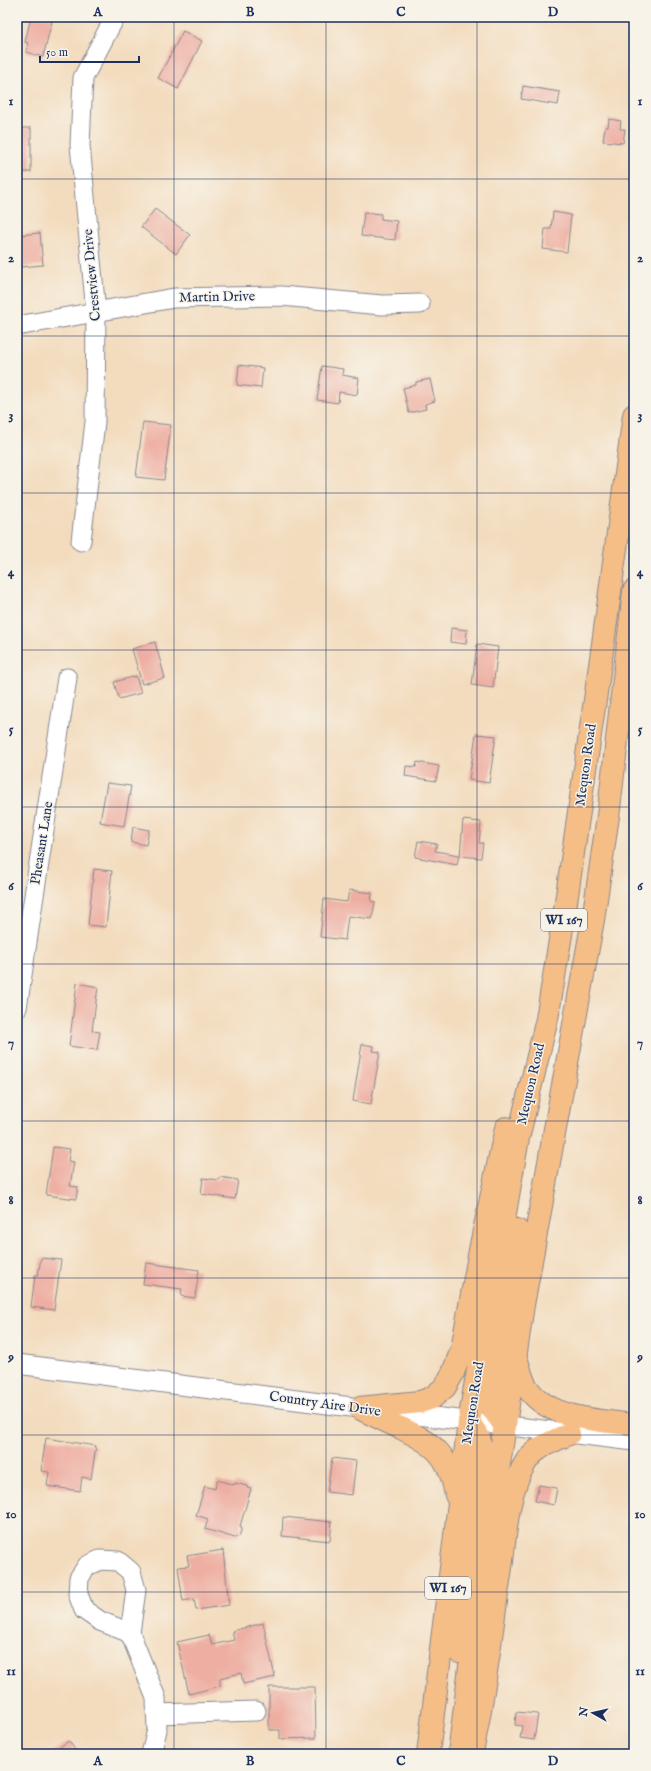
<svg xmlns="http://www.w3.org/2000/svg" width="651" height="1771" font-family="'IM FELL English',serif">
<rect width="100%" height="100%" fill="#f7f3e8"/>
<filter id="ink" filterUnits="userSpaceOnUse"><feTurbulence type="fractalNoise" baseFrequency=".025" numOctaves="2"/><feDisplacementMap in="SourceGraphic" scale="8" xChannelSelector="R" yChannelSelector="G"/><feConvolveMatrix kernelMatrix="1 2 1 2 8 2 1 2 1" color-interpolation-filters="sRGB"/></filter>
<filter id="wash" filterUnits="userSpaceOnUse"><feTurbulence type="fractalNoise" baseFrequency=".012" numOctaves="4" result="noise"/><feDisplacementMap in="SourceGraphic" scale="16" xChannelSelector="R" yChannelSelector="G"/><feGaussianBlur stdDeviation="0.9" result="paint"/><feColorMatrix in="noise" values="0 0 0 0 0 0 0 0 0 0 0 0 0 0 0 0 0 1.4 0 .05"/><feComposite in="paint" operator="in"/></filter>
<g filter="url(#wash)">
<rect width="100%" height="100%" fill="#f3dcbe"/>
<g id="blocks">
<!-- building -->
<g fill="#eeaea2">
<polygon points="31,17 53,17 43,57 26,52 28,43 25,42"/>
<polygon points="183,31 202,41 178,89 158,78"/>
<polygon points="523,86 560,92 558,105 521,99"/>
<polygon points="609,119 621,121 620,129 625,129 623,143 603,141 605,127 608,127"/>
<rect x="17" y="128" width="14" height="44"/>
<polygon points="155,209 190,235 176,254 141,227"/>
<polygon points="364,212 381,214 381,219 397,221 395,240 361,236"/>
<polygon points="553,212 571,215 567,252 543,249 545,229 551,229"/>
<polygon points="40,233 43,265 21,267 18,235"/>
<polygon points="239,365 263,368 261,388 237,385"/>
<polygon points="322,366 343,369 342,375 359,378 357,395 339,392 338,403 317,400"/>
<polygon points="430,379 435,401 425,404 426,409 409,413 403,388 416,385 416,382"/>
<polygon points="143,422 171,425 164,480 136,477"/>
<polygon points="451,628 467,630 466,644 450,642"/>
<polygon points="155,642 165,678 142,684 132,649"/>
<polygon points="477,644 498,647 493,688 472,685"/>
<polygon points="136,676 141,693 119,699 114,682"/>
<polygon points="476,734 496,736 489,783 469,780"/>
<polygon points="417,762 439,766 436,781 405,776 406,766 416,767"/>
<polygon points="107,783 131,786 124,826 100,822"/>
<polygon points="463,820 481,822 479,843 483,843 481,858 460,856"/>
<polygon points="133,827 149,830 146,845 131,842"/>
<polygon points="418,841 437,844 435,851 459,855 457,865 415,857"/>
<polygon points="94,869 112,871 106,927 88,925"/>
<polygon points="349,890 372,893 371,901 375,902 372,919 348,916 345,940 320,937 324,899 347,902"/>
<polygon points="77,983 98,987 92,1031 100,1032 97,1050 69,1046"/>
<polygon points="362,1044 374,1046 373,1051 380,1052 371,1104 353,1101"/>
<polygon points="53,1147 70,1149 68,1161 74,1162 70,1186 78,1187 76,1199 46,1195"/>
<polygon points="220,1177 238,1180 235,1199 201,1194 203,1178 219,1180"/>
<polygon points="41,1258 61,1260 54,1310 31,1307 35,1275 38,1275"/>
<polygon points="146,1263 199,1270 195,1298 181,1296 182,1289 143,1284"/>
<polygon points="46,1438 96,1446 91,1479 82,1477 80,1491 47,1486 49,1472 41,1471"/>
<polygon points="332,1458 356,1461 352,1495 327,1492"/>
<polygon points="217,1480 234,1485 235,1483 247,1486 247,1488 251,1489 240,1526 242,1527 239,1537 236,1536 235,1538 205,1529 208,1519 196,1515 205,1486 215,1489"/>
<polygon points="539,1485 557,1488 554,1505 535,1501"/>
<polygon points="283,1517 332,1522 330,1541 282,1536"/>
<polygon points="223,1550 229,1605 196,1610 194,1599 183,1601 178,1567 189,1566 187,1556"/>
<polygon points="263,1623 275,1677 243,1684 241,1673 220,1678 220,1686 189,1694 177,1642 209,1635 212,1645 234,1640 232,1631"/>
<polygon points="269,1687 315,1687 316,1738 280,1739 280,1730 269,1730"/>
<polygon points="516,1712 538,1714 534,1740 520,1738 522,1726 515,1725"/>
<polygon points="69,1741 78,1754 49,1754"/>
</g>
</g>
</g>
<g filter="url(#ink)">
<use href="#blocks" fill-opacity="0" stroke="#87868e" stroke-width="1"/>
<g fill="none" stroke-linecap="round" stroke-linejoin="round">
<!-- minor casing -->
<g stroke="#87868e" stroke-width="21">
<g id="minor">
<polyline points="17,326 174,298 281,296 382,305 420,304"/>
<polyline points="81,541 95,422 96,312 80,145 83,78 115,17"/>
<polyline points="17,1008 67,678"/>
<polyline points="17,1364 359,1408 634,1441"/>
<polyline points="130,1633 100,1621 84,1610 78,1594 79,1578 87,1566 100,1560 118,1561 131,1572 136,1590 130,1633 156,1698 157,1730 151,1754"/>
<polyline points="156,1714 256,1711"/>
</g>
</g>
<!-- major casing -->
<g stroke="#87868e" stroke-width="24">
<g id="major">
<path d="M516 1358C519 1366 521 1376 525 1384 545 1420 599 1420 634 1425"/>
<polyline points="359,1408 420,1402 432,1398 445,1387 453,1373 462,1349 481,1245 506,1128"/>
<path d="M359 1408C373 1415 387 1422 401 1428 436 1445 449 1455 456 1495"/>
<polyline points="505,1426 492,1408 491,1393 517,1230"/>
<polyline points="459,1652 461,1609 482,1453 479,1437 469,1422"/>
<path d="M473 1747C486 1686 492 1623 502 1561 506 1529 508 1490 526 1462 535 1447 554 1441 569 1434"/>
<polyline points="428,1754 469,1422 518,1138 547,1019 564,916 602,651 634,415"/>
<polyline points="459,1754 477,1611 523,1305 593,920 609,809 634,591"/>
</g>
</g>
<!-- minor -->
<use href="#minor" stroke="#fff" stroke-width="19"/>
<!-- major -->
<use href="#major" stroke="#f6be87" stroke-width="22"/>
</g>
</g>
<!-- grid -->
<path fill="none" stroke="#1b2f5e" stroke-width="1" stroke-opacity="0.55" d="M174 17V1754M326 17V1754M477 17V1754M17 179H634M17 336H634M17 493H634M17 650H634M17 807H634M17 964H634M17 1121H634M17 1278H634M17 1435H634M17 1592H634"/>
<g text-anchor="middle" dominant-baseline="central" stroke-width="3" stroke-linejoin="round" paint-order="stroke">
<!-- shield labels -->
<g fill="#f7f3e8" stroke="#5d6a87" stroke-width="1">
<rect x="541" y="909" width="46" height="22" rx="3"/>
<rect x="425" y="1577" width="46" height="22" rx="3"/>
</g>
<g font-size="13" font-weight="bold" fill="#1b2f5e">
<text x="564" y="920">WI 167</text>
<text x="448" y="1588">WI 167</text>
</g>
<!-- street labels -->
<g font-size="14" fill="#1b2f5e" stroke="#f7f3e8">
<text transform="translate(92 275) rotate(-95)">Crestview Drive</text>
<text transform="translate(217 297) rotate(-1)">Martin Drive</text>
<text transform="translate(586 765) rotate(-82)">Mequon Road</text>
<text transform="translate(42 843) rotate(-81)">Pheasant Lane</text>
<text transform="translate(531 1084) rotate(-77)">Mequon Road</text>
<text transform="translate(473 1403) rotate(-81)">Mequon Road</text>
<text transform="translate(325 1404) rotate(8)">Country Aire Drive</text>
</g>
</g>
<!-- margin -->
<rect width="651" height="1771" fill="none" stroke="#f7f3e8" stroke-width="44"/>
<!-- north arrow -->
<g transform="translate(593 1713) rotate(278)" stroke="#f7f3e8" stroke-width="3" paint-order="stroke">
<path d="M0-3L7 15L0 10L-7 15Z" fill="#1b2f5e"/>
<text y="-6" font-size="11" font-weight="bold" text-anchor="middle" fill="#1b2f5e">N</text>
</g>
<!-- scale -->
<path d="M40 56v6h99v-6" fill="none" stroke="#1b2f5e" stroke-width="2"/>
<text x="46" y="56" font-size="12" fill="#1b2f5e" stroke="#f7f3e8" stroke-width="3" paint-order="stroke">50 m</text>
<rect x="22" y="22" width="607" height="1727" fill="none" stroke="#1b2f5e" stroke-width="1.5"/>
<g font-size="13" text-anchor="middle" font-weight="bold" fill="#1b2f5e">
<text x="98" y="16">A</text>
<text x="250" y="16">B</text>
<text x="401" y="16">C</text>
<text x="553" y="16">D</text>
<text x="11" y="105">1</text>
<text x="640" y="105">1</text>
<text x="11" y="262">2</text>
<text x="640" y="262">2</text>
<text x="11" y="419">3</text>
<text x="640" y="419">3</text>
<text x="11" y="576">4</text>
<text x="640" y="576">4</text>
<text x="11" y="733">5</text>
<text x="640" y="733">5</text>
<text x="11" y="890">6</text>
<text x="640" y="890">6</text>
<text x="11" y="1047">7</text>
<text x="640" y="1047">7</text>
<text x="11" y="1204">8</text>
<text x="640" y="1204">8</text>
<text x="11" y="1361">9</text>
<text x="640" y="1361">9</text>
<text x="11" y="1518">10</text>
<text x="640" y="1518">10</text>
<text x="11" y="1675">11</text>
<text x="640" y="1675">11</text>
<text x="98" y="1765">A</text>
<text x="250" y="1765">B</text>
<text x="401" y="1765">C</text>
<text x="553" y="1765">D</text>
</g>
</svg>
